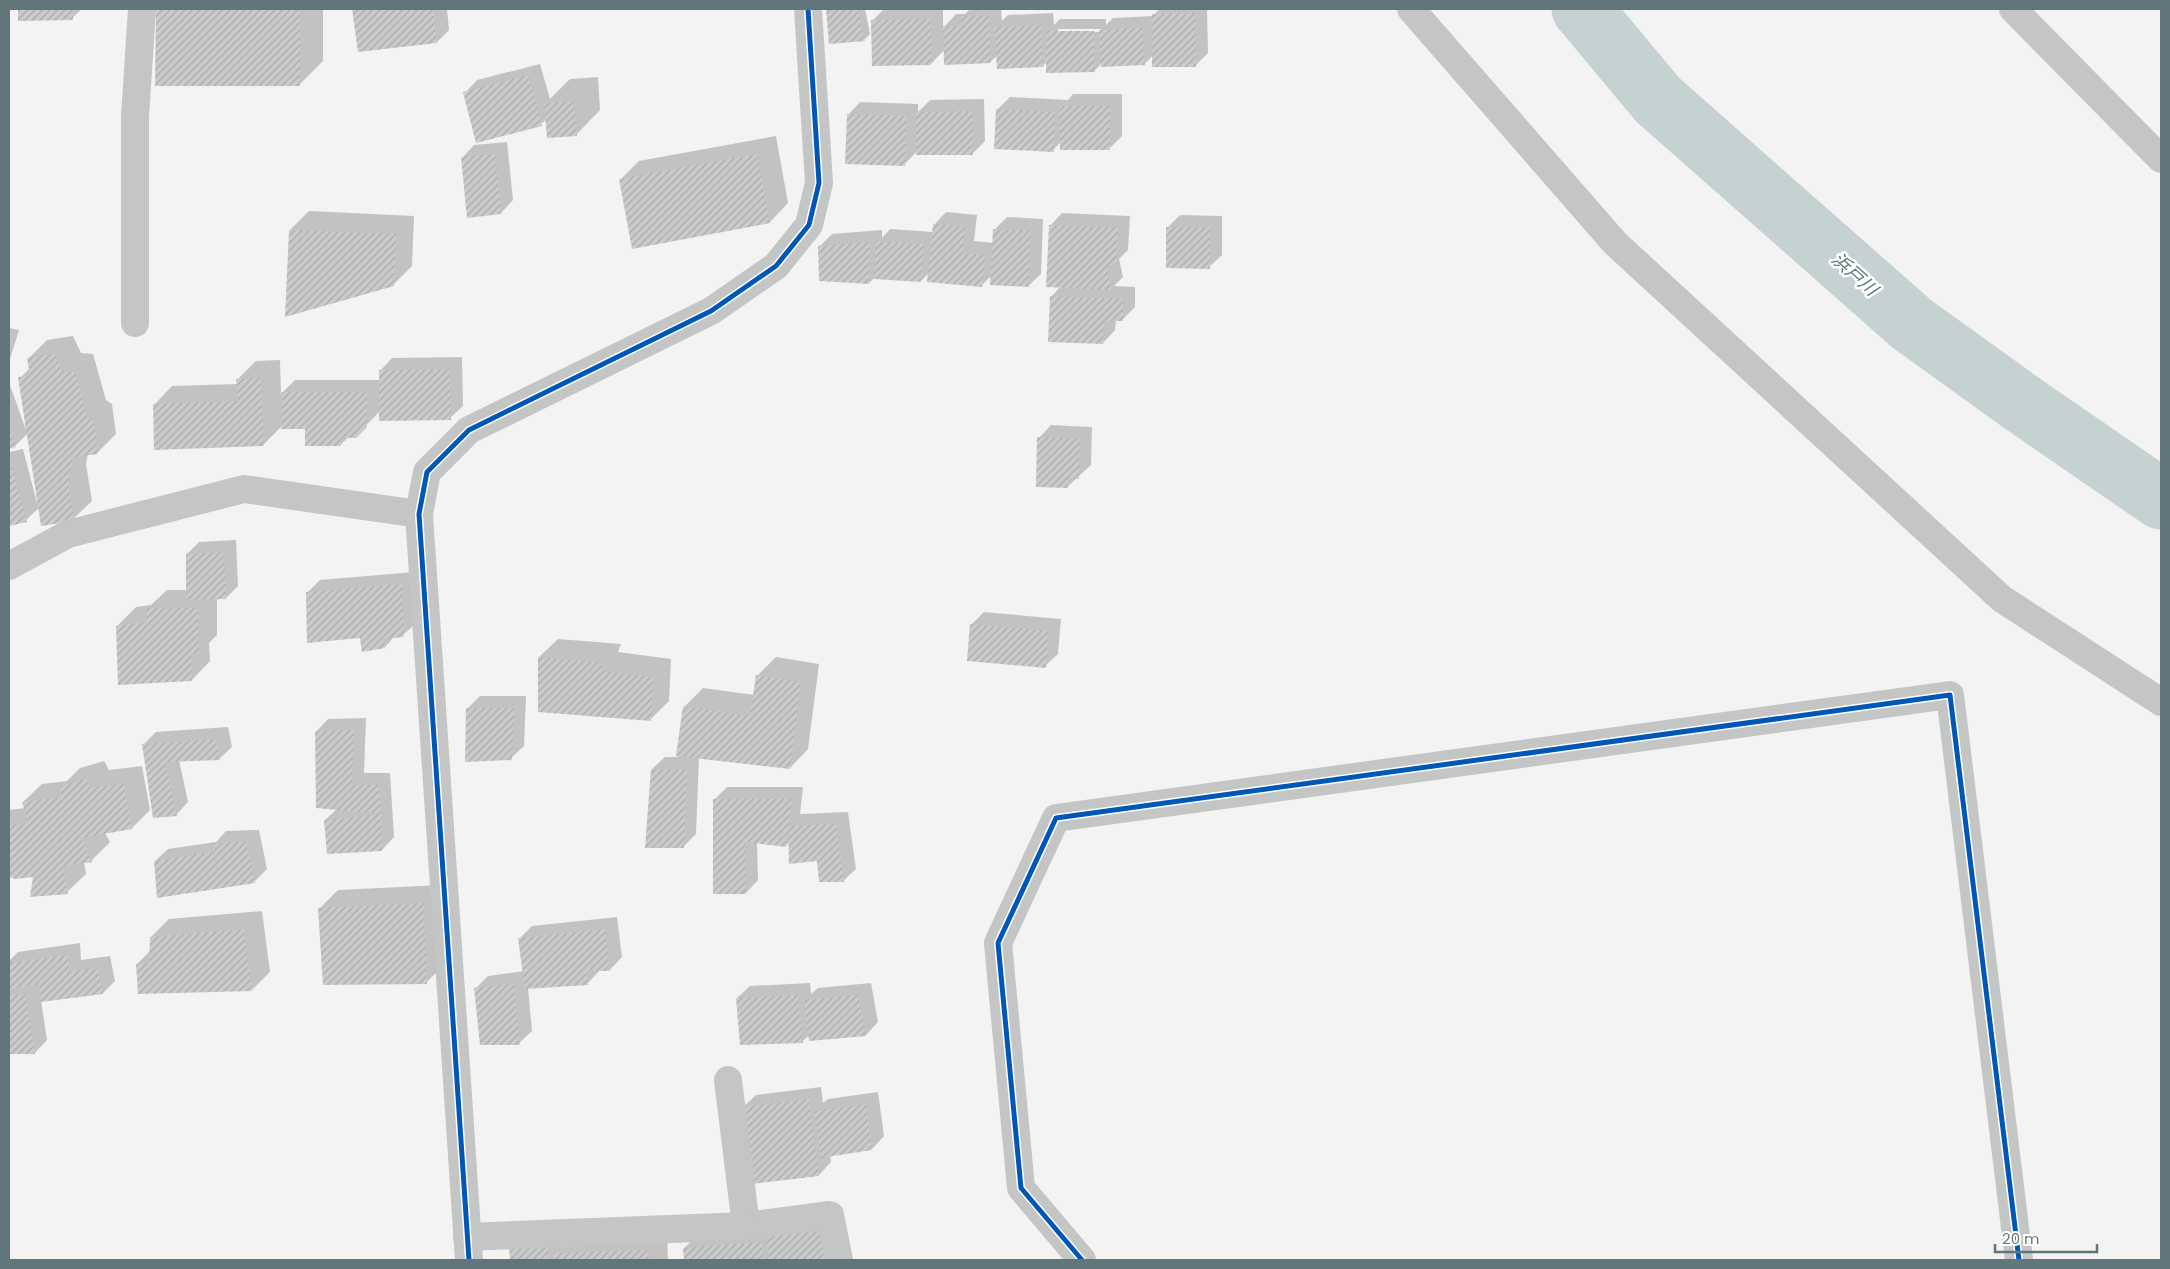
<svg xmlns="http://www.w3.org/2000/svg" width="2170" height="1269" font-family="Poppins,'Noto Sans JP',sans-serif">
<defs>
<pattern id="building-hatch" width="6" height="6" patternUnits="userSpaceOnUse" patternTransform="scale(1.25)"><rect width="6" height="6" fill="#c9cbcc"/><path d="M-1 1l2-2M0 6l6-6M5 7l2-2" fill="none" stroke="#a7a9ab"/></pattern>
</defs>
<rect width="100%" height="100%" fill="#f3f3f2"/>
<!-- shadow -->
<g fill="#0003" fill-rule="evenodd">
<polygon points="19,9 82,9 72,18 20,20"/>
<polygon points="157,9 323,9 323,61 299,85 157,85"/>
<polygon points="354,9 447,9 449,30 437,42 359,51"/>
<polygon points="828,9 865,9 870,34 864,40"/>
<path d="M884 9H943V28L956 14H965L970 9H1001L1002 21 1008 15 1053 13 1054 25 1060 19H1106V25L1113 18 1153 16 1159 9H1207L1208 53 1195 66 1154 55 1144 64 1102 63 1094 71 1047 61 1043 66 997 56 990 62 945 49 931 64 872 21ZM1058 29H1101V32H1058Z"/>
<polygon points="540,64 550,99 570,79 598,77 600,110 576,135 547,119 541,124 465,93 477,80"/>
<polygon points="1073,94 1122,94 1122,136 1110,148 1061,142 1053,150 997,110 1010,97 1068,100"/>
<polygon points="984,99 985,141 972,154 917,151 904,165 848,115 860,102 918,104 918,112 930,100"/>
<polygon points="776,136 788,203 770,222 633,247 620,180 639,161"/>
<polygon points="507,142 513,200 501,213 462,158 474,145"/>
<polygon points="309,211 414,216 412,266 393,285 290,230"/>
<polygon points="946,212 977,215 974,241 994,243 994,230 1007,217 1043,219 1041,274 1028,286 992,275 982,285 930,272 921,281 874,278 869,283 820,246 832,234 882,230 882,238 890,229 933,232 934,225"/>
<polygon points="1062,213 1130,216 1128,250 1119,259 1123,277 1114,286 1135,287 1135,307 1122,320 1116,320 1115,330 1103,343 1051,297 1061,286 1050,226"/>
<polygon points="1180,215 1222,216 1222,255 1209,267 1167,228"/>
<polygon points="9,328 19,330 9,362"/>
<polygon points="73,336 81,353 93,354 106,400 112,404 116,434 97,453 88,454 86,464 92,501 73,519 40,507 26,520 9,525 9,452 23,449 37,503 39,503 28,433 15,446 9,447 9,382 26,430 20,378 30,368 28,359 47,340"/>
<polygon points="462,357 463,406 450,418 380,411 355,437 349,437 341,444 306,428 283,425 264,444 154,405 172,386 238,384 238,379 256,361 280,360 281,394 295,380 380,380 380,371 392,358"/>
<polygon points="1051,425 1092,427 1091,465 1067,487 1039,438"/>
<polygon points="236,540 238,586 226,598 217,598 217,635 209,643 210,661 192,680 117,626 136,607 151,605 167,590 187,590 187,554 199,542"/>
<polygon points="414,572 416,623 403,635 395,636 385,647 361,637 308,592 320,580"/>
<polygon points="984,612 1061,619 1058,654 1045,666 971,625"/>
<polygon points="558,639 621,644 618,652 671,659 669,701 650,720 539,657"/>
<polygon points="776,657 819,664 808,749 790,768 699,758 696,834 683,847 652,769 665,757 678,757 685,706 703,688 754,695 757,676"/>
<polygon points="480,696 526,696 524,746 511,758 468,708"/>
<polygon points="366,718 364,773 390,773 394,837 382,850 325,820 337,809 316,732 328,719"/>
<polygon points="228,727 232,747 219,759 179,760 188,802 176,815 143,745 156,732"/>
<polygon points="104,761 109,770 142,766 150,810 132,828 105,833 110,842 91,861 84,862 86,874 67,892 34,875 16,878 9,875 9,810 25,808 23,802 42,784 67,781 80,768"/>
<polygon points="727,787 803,787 800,814 848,812 856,869 843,881 818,859 790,842 785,846 757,842 758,880 746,893 714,800"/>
<polygon points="259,830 267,869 254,882 158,897 155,861 168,849 216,842 226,831"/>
<polygon points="442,885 445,964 427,982 319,909 338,890"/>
<polygon points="262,911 270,972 252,990 139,992 137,964 151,950 151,937 169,919"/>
<polygon points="617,917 622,957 610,970 600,970 587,984 528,988 532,1031 519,1043 476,988 488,976 524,971 519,939 532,926"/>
<polygon points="80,943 81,960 110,956 115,981 103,993 41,1000 47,1040 35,1053 9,1053 9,961 18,952"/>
<polygon points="810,983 811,994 818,988 871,983 878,1022 866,1035 809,1035 803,1041 741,1044 737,998 750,986"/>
<polygon points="821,1087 823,1103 828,1099 878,1092 884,1136 872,1149 830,1155 831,1162 819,1175 743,1107 756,1095"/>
<polygon points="769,1231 843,1260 685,1260 684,1248 697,1236"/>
<polygon points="667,1232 668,1260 511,1260 510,1250 560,1235 561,1248 574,1235"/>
</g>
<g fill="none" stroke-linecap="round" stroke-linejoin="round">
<!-- river -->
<polyline stroke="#c6d1d1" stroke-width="61" points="1582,9 1658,100 1912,324 2023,404 2161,499"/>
</g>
<!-- building -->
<g fill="url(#building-hatch)">
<polygon points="18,9 73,9 73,20 18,21"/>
<polygon points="156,9 300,9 300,86 155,86"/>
<polygon points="352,9 433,9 437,43 358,52"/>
<polygon points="826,9 858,9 865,41 829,44"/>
<polygon points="1195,13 1196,67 1152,67 1152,14"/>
<polygon points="989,15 991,63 944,65 943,26 961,26 961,16"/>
<polygon points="931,19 931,65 872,66 871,20"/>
<polygon points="1041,25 1043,67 997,69 994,27"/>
<polygon points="1142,28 1145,65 1101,67 1099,30"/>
<polygon points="1046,31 1094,31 1095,72 1046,73"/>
<polygon points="528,75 542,126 476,143 463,92"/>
<polygon points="574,101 577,136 547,138 544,103"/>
<polygon points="1059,106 1110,106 1110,150 1060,150"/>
<polygon points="996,109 1055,112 1054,152 994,149"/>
<polygon points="972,111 973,155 916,155 916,112"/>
<polygon points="847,114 906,116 905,166 845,164"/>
<polygon points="495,154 501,214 467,218 461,157"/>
<polygon points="757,154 770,223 632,249 619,179"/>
<polygon points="933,224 965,227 963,253 985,255 982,287 927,282"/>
<polygon points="1049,225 1118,228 1116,264 1106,266 1112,290 1046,287"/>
<polygon points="1166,227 1210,228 1210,269 1166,268"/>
<polygon points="993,229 1031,231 1029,287 990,285"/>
<polygon points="289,230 396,234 394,286 285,317"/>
<polygon points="876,241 924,244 921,282 874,279"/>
<polygon points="870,242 869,284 819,281 818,246"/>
<polygon points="1050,296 1123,299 1123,321 1104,321 1103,344 1048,342"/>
<polygon points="55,354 62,371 74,372 88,418 94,422 98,454 73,457 68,484 74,521 41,526 18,377 30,376 27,358"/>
<polygon points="450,369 451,420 379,421 379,370"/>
<polygon points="261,378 264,446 154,450 153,404 238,401 236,379"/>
<polygon points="282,392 367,392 367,427 356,438 341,438 341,446 305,446 305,429 281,429"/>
<polygon points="9,428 16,447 9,449"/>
<polygon points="1037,437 1080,439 1079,479 1068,478 1068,488 1036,487"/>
<polygon points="9,458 27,522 9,526"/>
<polygon points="224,552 226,599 186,600 186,554"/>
<polygon points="402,584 404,637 384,639 385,648 362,652 360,638 307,643 306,592"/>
<polygon points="147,608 198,608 199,654 191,653 192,681 118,685 116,626 147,622"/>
<polygon points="970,624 1049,631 1046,668 967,661"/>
<polygon points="538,657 603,663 600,671 653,677 651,721 538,712"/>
<polygon points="756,675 801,682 790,769 676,756 683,706 750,716"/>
<polygon points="466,708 514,708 512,760 465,762"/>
<polygon points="354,730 352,785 378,785 381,814 316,808 315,731"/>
<polygon points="215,739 220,760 165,762 177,816 153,818 142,744"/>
<polygon points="651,769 687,770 684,848 645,848"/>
<polygon points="86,779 90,788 124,783 132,829 81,838 92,862 63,866 68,894 30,897 33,877 16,879 9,877 9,825 28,823 22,802 61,797 61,786"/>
<polygon points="713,799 792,799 786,847 745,842 746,894 713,894"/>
<polygon points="381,814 382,851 327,854 324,820"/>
<polygon points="836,824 844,882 819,882 817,861 789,864 788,826"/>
<polygon points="246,842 255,883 157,898 154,861 213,852 218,877 213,843"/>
<polygon points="424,903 427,984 323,985 318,908"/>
<polygon points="244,929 252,991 138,994 136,964 149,963 150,937"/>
<polygon points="605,929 610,971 587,971 588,985 525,989 518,938"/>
<polygon points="68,955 69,972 98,968 103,994 41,1002 39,984 9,989 9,963"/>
<polygon points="514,983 520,1045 480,1045 474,988"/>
<polygon points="25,994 35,1054 9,1054 9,996"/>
<polygon points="798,995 803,1043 740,1045 736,998"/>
<polygon points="858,995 866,1036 809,1041 804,1000"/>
<polygon points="809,1099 819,1176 752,1184 742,1107"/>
<polygon points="866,1104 872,1150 821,1158 814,1111"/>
<polygon points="826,1225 829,1260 769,1260 766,1232"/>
<polygon points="762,1242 763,1260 684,1260 683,1248"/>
<polygon points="548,1247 549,1260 510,1260 509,1249"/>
<polygon points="648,1250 649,1260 554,1260 554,1253"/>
</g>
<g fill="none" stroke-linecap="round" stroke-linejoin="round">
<!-- minor -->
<g stroke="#c4c6c6" stroke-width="28">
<polyline points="1411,9 1615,243 2002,599 2161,702"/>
<polyline points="2013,9 2161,159"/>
<polyline points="135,323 135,117 142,9"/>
<polyline points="9,566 68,534 244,489 419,514"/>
<polyline points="728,1080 746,1226 830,1215 839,1260"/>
<polyline points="467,1237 746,1226"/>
<polyline points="469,1260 419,514 427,472 469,430 711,311 776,266 809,225 819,183 808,9"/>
<polyline points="1082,1260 1021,1188 998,943 1056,818 1950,695 2019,1260"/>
</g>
<!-- cycleway casing -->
<g stroke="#fff" stroke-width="8">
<g id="cycleway">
<polyline points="469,1260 419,514 427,472 469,430 711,311 776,266 809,225 819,183 808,9"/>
<polyline points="1082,1260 1021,1188 998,943 1056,818 1950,695 2019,1260"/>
</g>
</g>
<!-- cycleway -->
<use href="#cycleway" stroke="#0057b8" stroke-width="5"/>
</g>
<g text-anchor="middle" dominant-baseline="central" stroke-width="5" stroke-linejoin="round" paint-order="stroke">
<!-- water labels -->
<g font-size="18" font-style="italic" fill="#5c7676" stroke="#fff">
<text transform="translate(1855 274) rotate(42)">浜戸川</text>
</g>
</g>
<!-- border -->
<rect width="2170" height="1269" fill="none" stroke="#61767a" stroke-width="20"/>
<!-- scale -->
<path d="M1995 1244v8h102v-8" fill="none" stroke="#61767a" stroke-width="2.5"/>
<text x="2002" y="1244" font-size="15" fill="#61767a" stroke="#ffffff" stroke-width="4" paint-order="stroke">20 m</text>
</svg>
